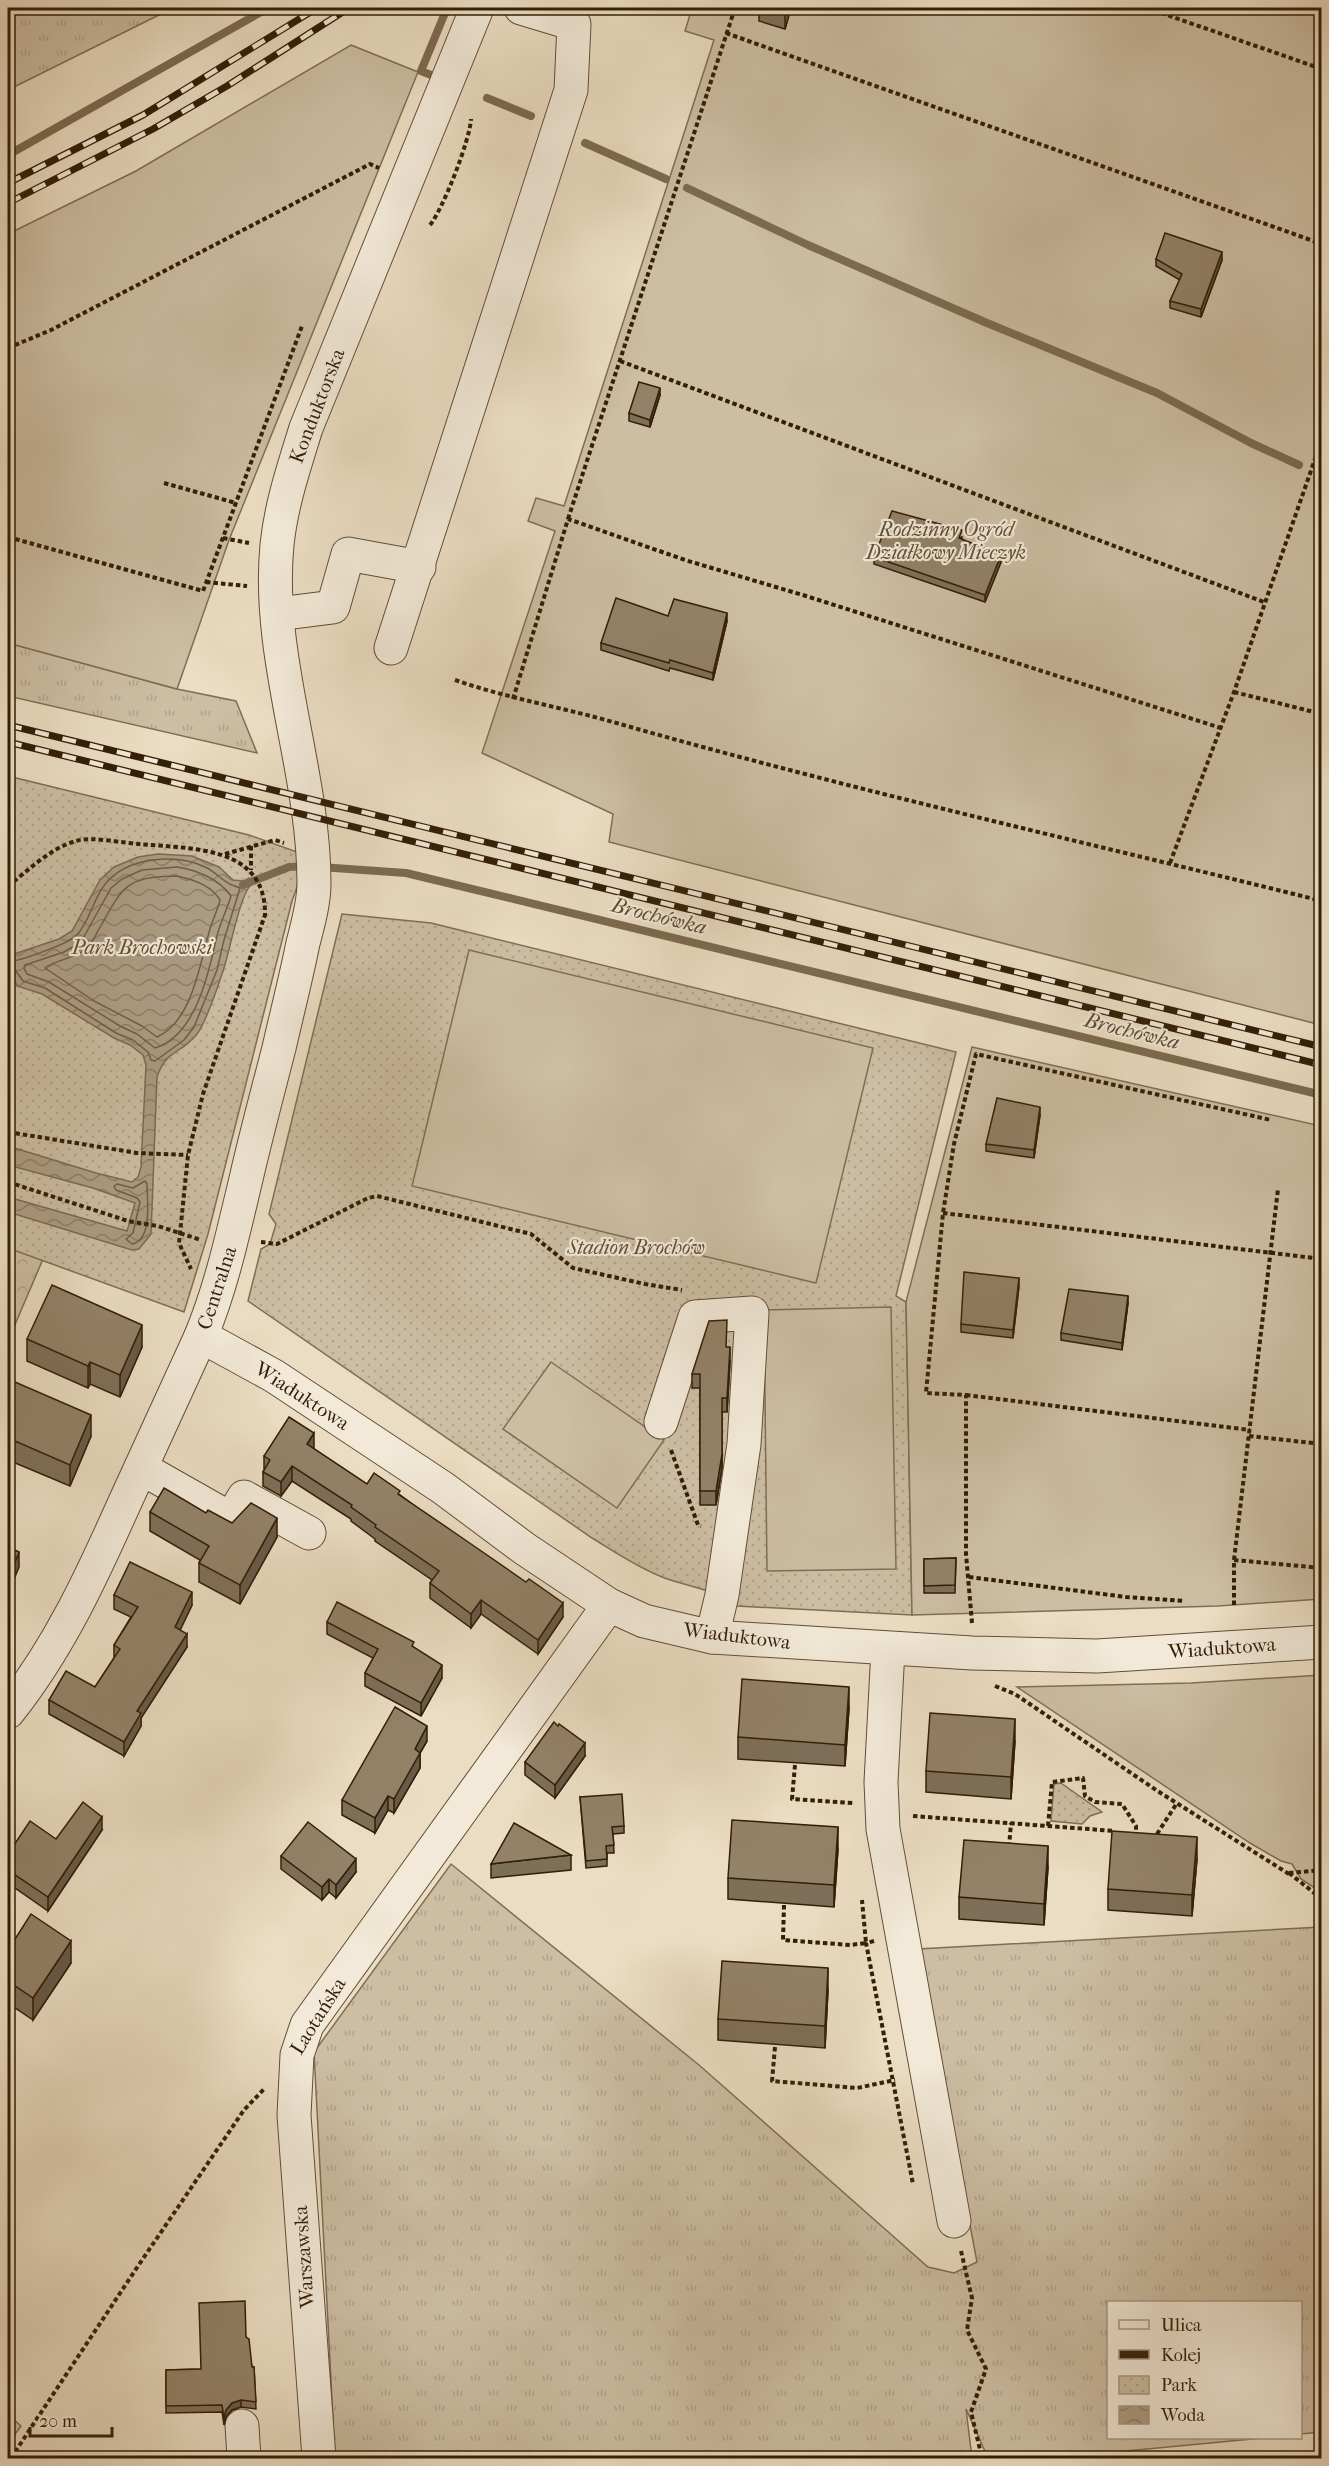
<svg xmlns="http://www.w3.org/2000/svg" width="1329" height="2466" font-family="'IM FELL French Canon',serif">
<defs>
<pattern id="grass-tufts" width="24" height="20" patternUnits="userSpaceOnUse" patternTransform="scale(1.5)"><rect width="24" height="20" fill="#ccbda3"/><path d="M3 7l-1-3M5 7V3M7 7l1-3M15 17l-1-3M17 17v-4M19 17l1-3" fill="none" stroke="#b0a28b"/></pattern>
<pattern id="forest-crowns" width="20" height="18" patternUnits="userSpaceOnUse" patternTransform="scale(1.5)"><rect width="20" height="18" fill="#ccbda3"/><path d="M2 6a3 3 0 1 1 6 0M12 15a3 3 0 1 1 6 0" fill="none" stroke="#b0a28b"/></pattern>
<pattern id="park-dots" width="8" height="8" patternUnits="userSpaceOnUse" patternTransform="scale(1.5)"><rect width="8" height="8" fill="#ccbda3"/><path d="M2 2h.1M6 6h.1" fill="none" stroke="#b0a28b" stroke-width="1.8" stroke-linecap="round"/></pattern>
<pattern id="water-waves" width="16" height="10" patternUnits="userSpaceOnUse" patternTransform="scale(1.5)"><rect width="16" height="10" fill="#ac9c83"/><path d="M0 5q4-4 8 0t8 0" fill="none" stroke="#8d7f69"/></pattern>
</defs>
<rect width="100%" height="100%" fill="#ebddc3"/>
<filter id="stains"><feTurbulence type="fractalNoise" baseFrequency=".00333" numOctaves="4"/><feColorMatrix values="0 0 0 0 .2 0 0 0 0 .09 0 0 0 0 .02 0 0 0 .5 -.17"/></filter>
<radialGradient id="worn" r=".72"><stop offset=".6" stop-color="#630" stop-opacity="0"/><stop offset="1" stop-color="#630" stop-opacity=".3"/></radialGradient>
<!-- grass -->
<g fill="url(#grass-tufts)" stroke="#806e54" stroke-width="1.5">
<polygon points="8,8 173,8 8,90"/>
<polygon points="8,643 177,689 236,701 257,753 8,696"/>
<polygon points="451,1864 699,2065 928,2267 954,2273 977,2262 918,1949 1321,1927 1321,2432 1301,2434 1300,2302 1108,2302 1108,2438 1263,2438 1052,2458 988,2458 966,2409 972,2458 335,2458 314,2052"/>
<polygon points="8,2414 21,2426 8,2444"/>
</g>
<!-- forest -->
<polygon fill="url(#forest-crowns)" stroke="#806e54" stroke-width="1.5" points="8,1248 43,1259 8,1341"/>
<!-- park -->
<g fill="url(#park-dots)" stroke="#806e54" stroke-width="1.5">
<polygon points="8,776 249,835 300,853 301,876 292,901 208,1234 184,1312 8,1248"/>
<path d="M342 914 431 923 956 1052 896 1296 906 1302 912 1615 736 1606C713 1588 688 1587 662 1577 637 1567 615 1552 592 1538L248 1301 261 1249 270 1244 276 1224 269 1214Z"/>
<polygon points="1061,1783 1102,1812 1090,1816 1082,1824 1051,1821 1054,1784"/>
</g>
<!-- garden -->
<g fill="#ccbda3" stroke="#806e54" stroke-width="1.5">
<polygon points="692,8 703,8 723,14 725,8 1321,8 1321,1025 609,842 613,814 482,753 555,531 528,521 536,498 564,506 714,40 685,31"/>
<polygon points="351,45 418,72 229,540 177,689 8,643 8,234 136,171"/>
<polygon points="469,950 873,1048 816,1283 412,1186"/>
<polygon points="972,1047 1321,1126 1321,1599 1218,1606 912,1615 906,1302"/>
<polygon points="891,1307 896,1569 767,1571 764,1310"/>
<polygon points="551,1362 664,1440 617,1508 503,1429"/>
<polygon points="1321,1675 1321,1892 1301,1879 1292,1864 1281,1861 1250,1843 1017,1687 1191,1683"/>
</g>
<!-- water -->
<path fill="url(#water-waves)" stroke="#7c6a51" stroke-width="1.5" d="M158 854 192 856 219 867 233 880 244 881 249 878 252 884C240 892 229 956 222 974 217 989 206 1022 197 1034 181 1054 166 1050 157 1077L151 1234 139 1249 132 1250 8 1212V1197L127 1231 135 1203 93 1188 8 1165V1146L96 1173 132 1182 138 1177 141 1167 146 1065 143 1055 130 1045 114 1038 42 994 17 986 13 976 8 975V956L59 939 72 931 100 880 114 867 138 857Z"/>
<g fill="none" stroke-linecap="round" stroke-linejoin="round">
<!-- shore -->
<g stroke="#705d44" stroke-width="1.5">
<path d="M177 867C197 870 219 879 231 896 227 910 219 925 216 940 208 976 195 1036 155 1048L137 1034 120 1026 49 982 27 974 24 968 25 965 64 952 81 942 111 888 122 879 142 870Z"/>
<path d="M176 876C193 879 211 885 220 900 217 912 211 923 208 936 199 968 191 1022 157 1037L142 1026 94 1001 45 968C54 960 74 959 86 949 92 944 95 936 99 929 123 887 124 877 176 876Z"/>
<path d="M8 962C19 961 68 944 76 936 90 922 93 898 106 883 128 857 176 853 205 867 215 871 223 882 232 885 235 886 237 887 240 888L224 940 217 970 194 1027 184 1040 155 1061 151 1060 148 1052 133 1040 116 1033 45 988 23 981 16 971 8 969"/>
<path d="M145 1181 147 1184C147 1200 153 1240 132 1244L126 1239 133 1233 140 1202 137 1198 116 1190 114 1186 117 1184 133 1188Z"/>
</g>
<!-- stream -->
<g stroke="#7c6a51" stroke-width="8">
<polyline points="431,75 421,71 447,8"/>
<polyline points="487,98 531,116"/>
<polyline points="585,143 666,179"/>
<polyline points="8,155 268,8"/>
<polyline points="687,188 808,245 987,323 1157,393 1251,443 1299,465"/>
<polyline points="1318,474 1322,475"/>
<polyline points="320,867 406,873 1322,1095"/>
<polyline points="243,885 289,867 307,866"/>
</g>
<!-- minor casing -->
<g stroke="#614e35" stroke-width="35">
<g id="minor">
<polyline points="278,614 333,607 348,554 419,567"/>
<polyline points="391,648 571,90 574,24 521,8"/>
<polyline points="201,1336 274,1376 443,1488 525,1549 609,1605 644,1621 712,1637 972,1653 1097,1656 1322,1642"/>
<polyline points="661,1422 695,1317 752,1313 744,1444 722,1595 712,1637"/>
<polyline points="141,1468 231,1519 244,1497 309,1533"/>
<polyline points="888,1649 881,1782 883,1829 954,2221"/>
<path d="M8 1712C59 1648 92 1576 125 1502 151 1446 176 1391 201 1336 222 1285 233 1233 246 1179 256 1135 268 1091 279 1048 287 1013 296 978 303 943 308 924 314 903 314 883 314 771 266 657 277 545 281 505 294 467 306 428L477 8"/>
<polyline points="242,2426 244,2458"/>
<polyline points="319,2458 294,2115 297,2055 307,2025 609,1605"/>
</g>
</g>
<!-- path -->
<g stroke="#331e06" stroke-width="4" stroke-dasharray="4.5 3" stroke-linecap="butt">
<polyline points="1147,8 1322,69"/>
<polyline points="726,33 1322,244"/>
<path d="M430 225C443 209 470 140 471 119"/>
<polyline points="8,348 51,330 370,164 379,168"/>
<polyline points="620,361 1264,602"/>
<polyline points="164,483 236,503"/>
<polyline points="568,519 735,8"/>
<polyline points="8,537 203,591 302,326"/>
<polyline points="223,538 249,543"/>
<polyline points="206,582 247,586"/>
<path d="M455 680C507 698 560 707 613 722 847 789 1085 842 1322 901"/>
<polyline points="1234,692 1322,714"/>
<polyline points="513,699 568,519 685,560 806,596 1221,728"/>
<polyline points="251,846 251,870"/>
<polyline points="225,854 275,840 284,843"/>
<polyline points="1170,863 1234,692 1322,439"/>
<path d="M8 886C28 871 50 848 76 841 91 836 122 843 139 844 191 849 266 845 265 915L203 1094 188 1155 179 1243 191 1269"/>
<polyline points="8,1132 137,1153 188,1155"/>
<polyline points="8,1182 128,1221 158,1226 201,1240"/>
<polyline points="943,1213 1322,1259"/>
<polyline points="261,1242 277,1244 368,1198 377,1196 531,1234 573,1268 645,1284 682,1290"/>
<polyline points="966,1395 1250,1430"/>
<polyline points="1249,1436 1322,1444"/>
<polyline points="671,1450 698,1525 701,1526"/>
<polyline points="1234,1560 1322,1568"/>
<polyline points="969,1577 1126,1597 1185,1601"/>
<polyline points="1234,1605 1234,1560 1278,1189"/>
<polyline points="972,1623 966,1554 966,1395 926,1393 943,1213 954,1144 976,1054 1271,1120"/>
<polyline points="995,1686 1015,1694 1156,1790 1289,1874"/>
<polyline points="795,1765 792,1799 853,1803"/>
<polyline points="913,1816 1115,1831"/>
<polyline points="1048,1826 1052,1782 1083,1778 1085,1796 1095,1802 1122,1804 1136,1826 1136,1833"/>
<polyline points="1157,1834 1177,1803"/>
<polyline points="1009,1847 1011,1823"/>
<polyline points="1289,1873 1322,1899"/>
<polyline points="1289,1873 1322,1870"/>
<polyline points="784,1905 783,1940 850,1945 866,1943 862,1900"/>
<polyline points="874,1941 866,1943 913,2184"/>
<polyline points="775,2047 772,2081 857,2088 895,2080"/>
<polyline points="961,2251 972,2298 967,2330 986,2369 971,2412 982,2458"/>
<polyline points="11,2458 138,2266 244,2110 265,2088"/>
</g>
<!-- minor -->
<use href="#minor" stroke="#f2e9d8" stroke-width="33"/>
<!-- rail casing -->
<g stroke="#331e06" stroke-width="7">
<g id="rail">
<polyline points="8,183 143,115 317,8"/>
<polyline points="8,203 153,129 227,86 349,8"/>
<polyline points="8,725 1322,1047"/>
<polyline points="8,742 1322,1065"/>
</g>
</g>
<!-- rail -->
<use href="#rail" stroke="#f2e9d8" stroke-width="4.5" stroke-dasharray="14" stroke-linecap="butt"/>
</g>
<!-- wall -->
<g fill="#7e6f59" stroke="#331e06" stroke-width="1.5">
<polygon points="759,8 791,8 785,29 759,21"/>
<polygon points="1156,259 1222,260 1201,317 1170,308 1170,301 1180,280 1156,266"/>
<polygon points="660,395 650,427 629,421 629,413"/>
<polygon points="962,537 962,539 1001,562 985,602 874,564 874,557"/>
<polygon points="668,616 727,621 713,680 670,668 669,671 601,650 601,643"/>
<polygon points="1040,1115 1034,1158 986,1151 986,1144"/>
<polygon points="1019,1286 1013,1338 961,1332 961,1324"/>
<polygon points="1128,1303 1122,1350 1061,1340 1061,1333"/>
<polygon points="27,1339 142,1347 120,1397 90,1384 88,1388 27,1361"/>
<polygon points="726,1347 730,1361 727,1412 722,1412 722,1468 716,1505 700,1505 700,1388 692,1388 692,1374"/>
<polygon points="8,1379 91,1436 70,1486 8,1460"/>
<polygon points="313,1448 367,1484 400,1495 563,1617 538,1654 481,1614 471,1628 430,1598 430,1583 432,1580 375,1541 375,1539 351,1521 351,1519 292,1481 281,1496 263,1486 263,1472 264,1470 264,1456 314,1448"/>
<polygon points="150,1512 206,1513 232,1523 277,1537 240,1604 199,1582 199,1563 200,1560 150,1531"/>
<polygon points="956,1558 955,1593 924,1593 924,1559"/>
<polygon points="114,1595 192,1605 180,1630 187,1647 141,1718 141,1726 124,1756 49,1714 49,1700 95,1687 114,1658 114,1645 131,1617 114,1609"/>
<polygon points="327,1622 442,1678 421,1716 365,1686 365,1673 373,1658 327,1634"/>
<polygon points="849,1708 845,1766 738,1759 738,1737"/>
<polygon points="427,1741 420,1753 420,1768 394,1813 388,1810 375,1833 342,1815 342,1800"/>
<polygon points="1015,1741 1011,1799 926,1792 926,1771"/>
<polygon points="585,1756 555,1798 525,1775 525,1762"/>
<polygon points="580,1797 624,1826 624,1833 613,1834 614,1853 607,1853 607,1866 586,1868"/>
<polygon points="102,1830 48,1911 8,1883 8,1854 56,1839"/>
<polygon points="838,1849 834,1907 728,1899 728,1878"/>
<polygon points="571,1855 571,1870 491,1878 491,1864"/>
<polygon points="281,1856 356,1872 336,1898 329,1892 322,1900 281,1869"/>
<polygon points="1197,1859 1192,1916 1108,1910 1108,1889"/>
<polygon points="1048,1867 1044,1925 959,1919 959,1897"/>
<polygon points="8,1950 71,1963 33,2020 8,2003"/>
<polygon points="828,1990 825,2048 718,2040 718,2019"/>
<polygon points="246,2337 252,2367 254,2367 256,2409 241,2407 232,2410 226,2417 224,2425 222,2412 166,2413 166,2370 201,2369"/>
</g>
<!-- shaded-wall -->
<g fill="#675a49" stroke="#331e06" stroke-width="1.5">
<polygon points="787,8 791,8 785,29 785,14"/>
<polygon points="1222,252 1222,260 1201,317 1201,309"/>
<polygon points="660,388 660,395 650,427 650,420"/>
<polygon points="1001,555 1001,562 985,602 985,595"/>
<polygon points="727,613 727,621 713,680 713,673"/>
<polygon points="1040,1107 1040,1115 1034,1158 1034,1150"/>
<polygon points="1019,1278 1019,1286 1013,1338 1013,1330"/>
<polygon points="1128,1296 1128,1303 1122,1350 1122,1343"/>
<polygon points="142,1325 142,1347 120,1397 120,1375"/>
<polygon points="730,1347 730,1361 727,1412 727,1398"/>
<polygon points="90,1362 90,1384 88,1388 88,1366"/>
<polygon points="91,1415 91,1436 70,1486 70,1465"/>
<polygon points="314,1433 314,1448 307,1458 307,1444"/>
<polygon points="722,1454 722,1468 716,1505 716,1491"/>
<polygon points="292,1466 292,1481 281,1496 281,1482"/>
<polygon points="277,1518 277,1537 240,1604 240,1585"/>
<polygon points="19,1552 19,1567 8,1594 8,1579"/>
<polygon points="192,1592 192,1605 175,1641 175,1627"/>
<polygon points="481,1600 481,1614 471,1628 471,1614"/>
<polygon points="563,1603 563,1617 538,1654 538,1640"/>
<polygon points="187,1634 187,1647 141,1718 141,1726 124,1756 124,1742 137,1711"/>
<polygon points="442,1665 442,1678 421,1716 421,1703"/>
<polygon points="849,1687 849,1708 845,1766 845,1745"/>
<polygon points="1015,1719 1015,1741 1011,1799 1011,1777"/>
<polygon points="427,1726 427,1741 420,1753 420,1768 394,1813 394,1799 415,1749"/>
<polygon points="585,1743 585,1756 555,1798 555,1785"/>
<polygon points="388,1796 388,1810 375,1833 375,1818"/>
<polygon points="102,1817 102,1830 48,1911 48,1897"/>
<polygon points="838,1827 838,1849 834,1907 834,1885"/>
<polygon points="1197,1837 1197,1859 1192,1916 1192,1895"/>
<polygon points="1048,1846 1048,1867 1044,1925 1044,1904"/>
<polygon points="356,1859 356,1872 336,1898 336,1885"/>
<polygon points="329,1879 329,1892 322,1900 322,1887"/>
<polygon points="71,1941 71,1963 33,2020 33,1998"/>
<polygon points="828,1968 828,1990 825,2048 825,2026"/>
<polygon points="241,2400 241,2407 232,2410 226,2417 224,2425 224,2418 226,2410 232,2403"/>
</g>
<!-- building -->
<g fill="#938168" stroke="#331e06" stroke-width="1.5">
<polygon points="762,8 787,8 785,14"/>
<polygon points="1165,233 1222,252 1201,309 1170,301 1182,274 1156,259"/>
<polygon points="639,382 660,388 650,420 629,413"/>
<polygon points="892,511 962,530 959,538 1001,555 985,595 874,557"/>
<polygon points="616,598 668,616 674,599 727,613 713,673 670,660 669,663 601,643"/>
<polygon points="997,1098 1040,1107 1034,1150 986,1144"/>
<polygon points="964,1272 1019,1278 1013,1330 961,1324"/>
<polygon points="52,1285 142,1325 120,1375 90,1362 88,1366 27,1339"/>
<polygon points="1069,1289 1128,1296 1122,1343 1061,1333"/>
<polygon points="727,1320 726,1347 730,1347 727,1398 722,1398 722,1454 716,1491 700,1491 700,1374 692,1374 709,1321"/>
<polygon points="8,1379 91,1415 70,1465 8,1438"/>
<polygon points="289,1417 314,1433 307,1444 367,1484 374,1473 400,1491 398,1494 458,1535 526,1582 529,1579 563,1603 538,1640 481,1600 471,1614 430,1583 439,1571 375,1527 376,1525 351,1507 352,1505 292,1466 281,1482 263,1472 270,1460 264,1456"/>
<polygon points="164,1488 206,1513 208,1510 232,1523 251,1503 277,1518 240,1585 199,1563 209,1546 150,1512"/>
<polygon points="8,1547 19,1552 8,1579"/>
<polygon points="956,1558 955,1585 924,1586 924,1559"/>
<polygon points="130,1562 192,1592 175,1627 187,1634 137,1711 141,1713 124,1742 49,1700 66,1671 95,1687 120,1649 114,1645 138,1607 114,1595"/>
<polygon points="337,1602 414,1642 412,1646 442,1665 421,1703 365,1673 378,1649 327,1622"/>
<polygon points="742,1679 849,1687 845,1745 738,1737"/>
<polygon points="395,1707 427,1726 415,1749 420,1753 394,1799 388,1796 375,1818 342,1800"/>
<polygon points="930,1713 1015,1719 1011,1777 926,1771"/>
<polygon points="554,1722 558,1726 559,1724 585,1743 555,1785 525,1762"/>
<polygon points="622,1794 624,1826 612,1827 614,1845 606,1846 607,1859 586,1861 580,1797"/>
<polygon points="83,1802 102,1817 48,1897 8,1870 8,1854 30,1821 56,1839"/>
<polygon points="732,1820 838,1827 834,1885 728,1878"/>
<polygon points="308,1822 356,1859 336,1885 329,1879 322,1887 281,1856"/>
<polygon points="514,1823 571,1855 491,1864"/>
<polygon points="1112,1831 1197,1837 1192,1895 1108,1889"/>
<polygon points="964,1840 1048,1846 1044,1904 959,1897"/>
<polygon points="31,1914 71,1941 33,1998 8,1981 8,1950"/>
<polygon points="722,1961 828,1968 825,2026 718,2019"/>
<polygon points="245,2301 246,2337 249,2339 252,2367 254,2367 256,2402 241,2400 232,2403 226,2410 224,2418 222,2405 166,2406 166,2370 201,2369 199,2303"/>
</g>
<g text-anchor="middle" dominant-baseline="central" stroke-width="4.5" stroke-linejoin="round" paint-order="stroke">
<!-- street labels -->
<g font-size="20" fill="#331e06" stroke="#f2e9d8">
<text transform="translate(317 406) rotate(-69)">Konduktorska</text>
<text transform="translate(217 1288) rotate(-72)">Centralna</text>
<text transform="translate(302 1396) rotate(33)">Wiaduktowa</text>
<text transform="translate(737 1636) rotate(7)">Wiaduktowa</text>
<text transform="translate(1222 1648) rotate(-4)">Wiaduktowa</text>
<text transform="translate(318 2016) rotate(-58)">Laotańska</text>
<text transform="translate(304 2257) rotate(-94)">Warszawska</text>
</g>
<!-- park labels -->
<g font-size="20" font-style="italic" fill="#614e35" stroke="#f2e9d8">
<text x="946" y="529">Rodzinny Ogród<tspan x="946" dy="23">Działkowy Mieczyk</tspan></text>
<text x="142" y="947">Park Brochowski</text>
<text x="636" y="1247">Stadion Brochów</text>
</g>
<!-- water labels -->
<g font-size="21" font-style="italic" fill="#5d4a32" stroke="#f2e9d8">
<text transform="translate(659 916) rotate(14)">Brochówka</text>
<text transform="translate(1132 1031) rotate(14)">Brochówka</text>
</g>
</g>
<!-- margin -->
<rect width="1329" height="2466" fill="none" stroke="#ebddc3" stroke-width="30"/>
<rect x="9" y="9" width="1311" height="2448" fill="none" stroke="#331e06" stroke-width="3"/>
<rect x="15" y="15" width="1299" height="2436" fill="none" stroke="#331e06" stroke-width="1.5"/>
<!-- legend -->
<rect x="1107" y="2301" width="195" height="138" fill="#f2e9d8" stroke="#a69884" stroke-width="1.5"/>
<rect x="1119" y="2320" width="30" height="9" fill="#f2e9d8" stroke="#a69884" stroke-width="1.5"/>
<text x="1161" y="2331" font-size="18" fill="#331e06">Ulica</text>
<rect x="1119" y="2350" width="30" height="9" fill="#331e06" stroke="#a69884" stroke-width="1.5"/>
<text x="1161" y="2361" font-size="18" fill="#331e06">Kolej</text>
<rect x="1119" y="2376" width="30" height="18" fill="url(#park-dots)" stroke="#a69884" stroke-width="1.5"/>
<text x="1161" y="2391" font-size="18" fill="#331e06">Park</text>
<rect x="1119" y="2406" width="30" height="18" fill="url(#water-waves)" stroke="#a69884" stroke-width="1.5"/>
<text x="1161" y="2421" font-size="18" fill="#331e06">Woda</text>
<!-- scale -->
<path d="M30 2427v9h82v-9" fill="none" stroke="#331e06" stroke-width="3"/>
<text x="39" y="2427" font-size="18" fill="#331e06" stroke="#f2e9d8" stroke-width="4.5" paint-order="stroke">20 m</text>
<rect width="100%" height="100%" filter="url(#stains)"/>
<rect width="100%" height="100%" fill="url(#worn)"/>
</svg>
